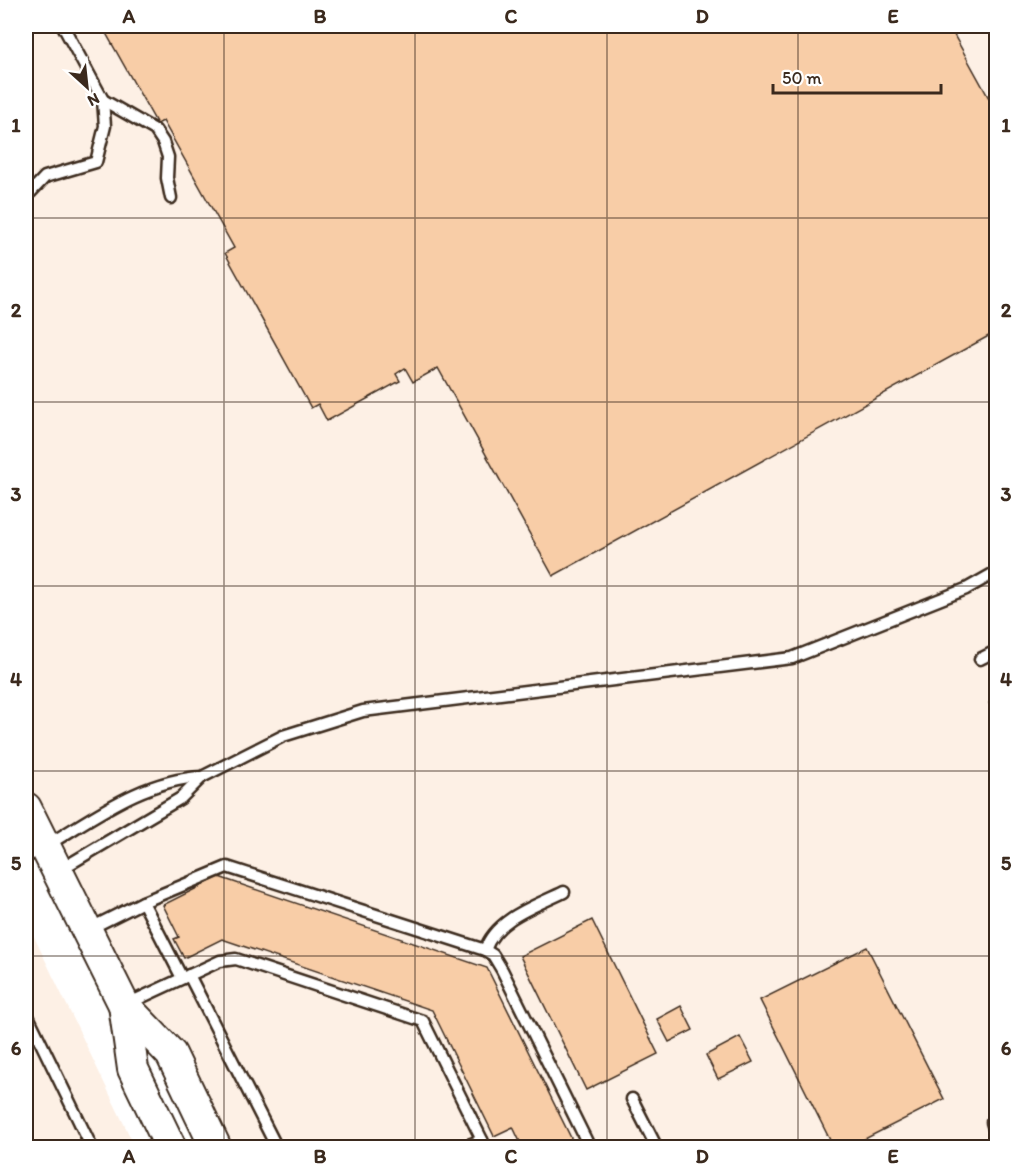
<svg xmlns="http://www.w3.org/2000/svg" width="1022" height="1173" font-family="Itim,sans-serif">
<rect width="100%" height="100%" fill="#fff"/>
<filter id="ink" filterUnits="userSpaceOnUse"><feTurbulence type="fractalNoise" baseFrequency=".0167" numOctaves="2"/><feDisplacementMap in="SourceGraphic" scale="12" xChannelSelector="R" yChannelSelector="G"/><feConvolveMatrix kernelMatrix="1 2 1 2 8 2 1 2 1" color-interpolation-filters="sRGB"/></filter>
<g filter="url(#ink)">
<!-- built -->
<g fill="#fdf0e5">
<polygon points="26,26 996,26 996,1147 203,1147 26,787"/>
<polygon points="26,920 135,1147 26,1147"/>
</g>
<!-- building -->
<g fill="#f8cda7" stroke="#3b2a1e" stroke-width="1.5">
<polygon points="102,26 949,26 996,111 996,332 553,576 438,368 413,382 405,368 396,374 400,381 327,421 318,404 311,408 225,253 234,248 163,121 157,124"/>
<polygon points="996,699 996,717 989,703"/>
<polygon points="219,877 487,968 576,1148 523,1148 513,1127 494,1136 432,1010 222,939 184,958 174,939 179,937 163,905"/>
<polygon points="592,920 658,1054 586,1090 520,956"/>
<polygon points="867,947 944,1099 847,1148 834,1148 760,1000"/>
<polygon points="681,1006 693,1030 669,1042 657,1019"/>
<polygon points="740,1037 753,1062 718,1079 706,1055"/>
</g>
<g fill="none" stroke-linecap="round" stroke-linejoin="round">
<!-- lane casing -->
<g stroke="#3b2a1e" stroke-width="15">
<g id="lane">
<polyline points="103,100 155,130 163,142 168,157 167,178 171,198"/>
<polyline points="26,197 45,177 96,162 105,126 103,100 63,26"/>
<polyline points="980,659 996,651"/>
<path d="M26 857C83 827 135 780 202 777"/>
<polyline points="58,871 181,798 202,777 283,736 363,711 792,658 966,589 996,572"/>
<polyline points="143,902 227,867 485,950 493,955 502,970 590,1148"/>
<polyline points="89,929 143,902 182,978"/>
<path d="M485 950C496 918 536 906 564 892"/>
<polyline points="189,975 277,1148"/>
<polyline points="125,1005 220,961 236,959 423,1021 486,1148"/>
<polyline points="26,1012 92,1148"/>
<polyline points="632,1099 657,1148"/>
<polyline points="992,1122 996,1135"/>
<polyline points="146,1148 165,1140"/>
<polyline points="460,1148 482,1140"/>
</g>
</g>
<!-- secondary casing -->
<g stroke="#3b2a1e" stroke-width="34">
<g id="secondary">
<polyline points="26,808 124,1005 133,1069 171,1148"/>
<polyline points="124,1005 171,1054 216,1148"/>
</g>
</g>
<!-- lane -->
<use href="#lane" stroke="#fff" stroke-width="10"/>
<!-- secondary -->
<use href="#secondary" stroke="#fff" stroke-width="30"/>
</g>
</g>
<!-- grid -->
<path fill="none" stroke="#3b2a1e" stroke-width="1.5" stroke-opacity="0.55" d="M224 26V1148M415 26V1148M607 26V1148M798 26V1148M26 218H996M26 402H996M26 586H996M26 771H996M26 956H996"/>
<!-- margin -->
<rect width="1022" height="1173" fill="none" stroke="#fff" stroke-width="66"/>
<!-- north arrow -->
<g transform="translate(87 87) rotate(153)" stroke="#ffffff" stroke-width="4.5" paint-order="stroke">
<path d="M0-4.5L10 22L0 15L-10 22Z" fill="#3b2a1e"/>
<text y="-9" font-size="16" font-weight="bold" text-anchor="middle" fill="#3b2a1e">N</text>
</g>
<!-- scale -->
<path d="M773 84v9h168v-9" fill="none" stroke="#3b2a1e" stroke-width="3"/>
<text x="782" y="84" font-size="18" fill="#3b2a1e" stroke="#ffffff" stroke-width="4.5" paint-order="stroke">50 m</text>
<rect x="33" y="33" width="956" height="1107" fill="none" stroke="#3b2a1e" stroke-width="2"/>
<g font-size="20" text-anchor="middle" font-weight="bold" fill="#3b2a1e">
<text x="129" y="23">A</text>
<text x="320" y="23">B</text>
<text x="511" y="23">C</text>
<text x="702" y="23">D</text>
<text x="893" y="23">E</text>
<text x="16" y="132">1</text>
<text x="1006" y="132">1</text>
<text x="16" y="317">2</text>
<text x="1006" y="317">2</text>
<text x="16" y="501">3</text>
<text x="1006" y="501">3</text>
<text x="16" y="686">4</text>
<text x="1006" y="686">4</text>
<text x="16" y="870">5</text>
<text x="1006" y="870">5</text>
<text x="16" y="1055">6</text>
<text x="1006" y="1055">6</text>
<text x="129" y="1163">A</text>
<text x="320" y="1163">B</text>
<text x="511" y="1163">C</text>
<text x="702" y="1163">D</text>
<text x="893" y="1163">E</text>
</g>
</svg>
